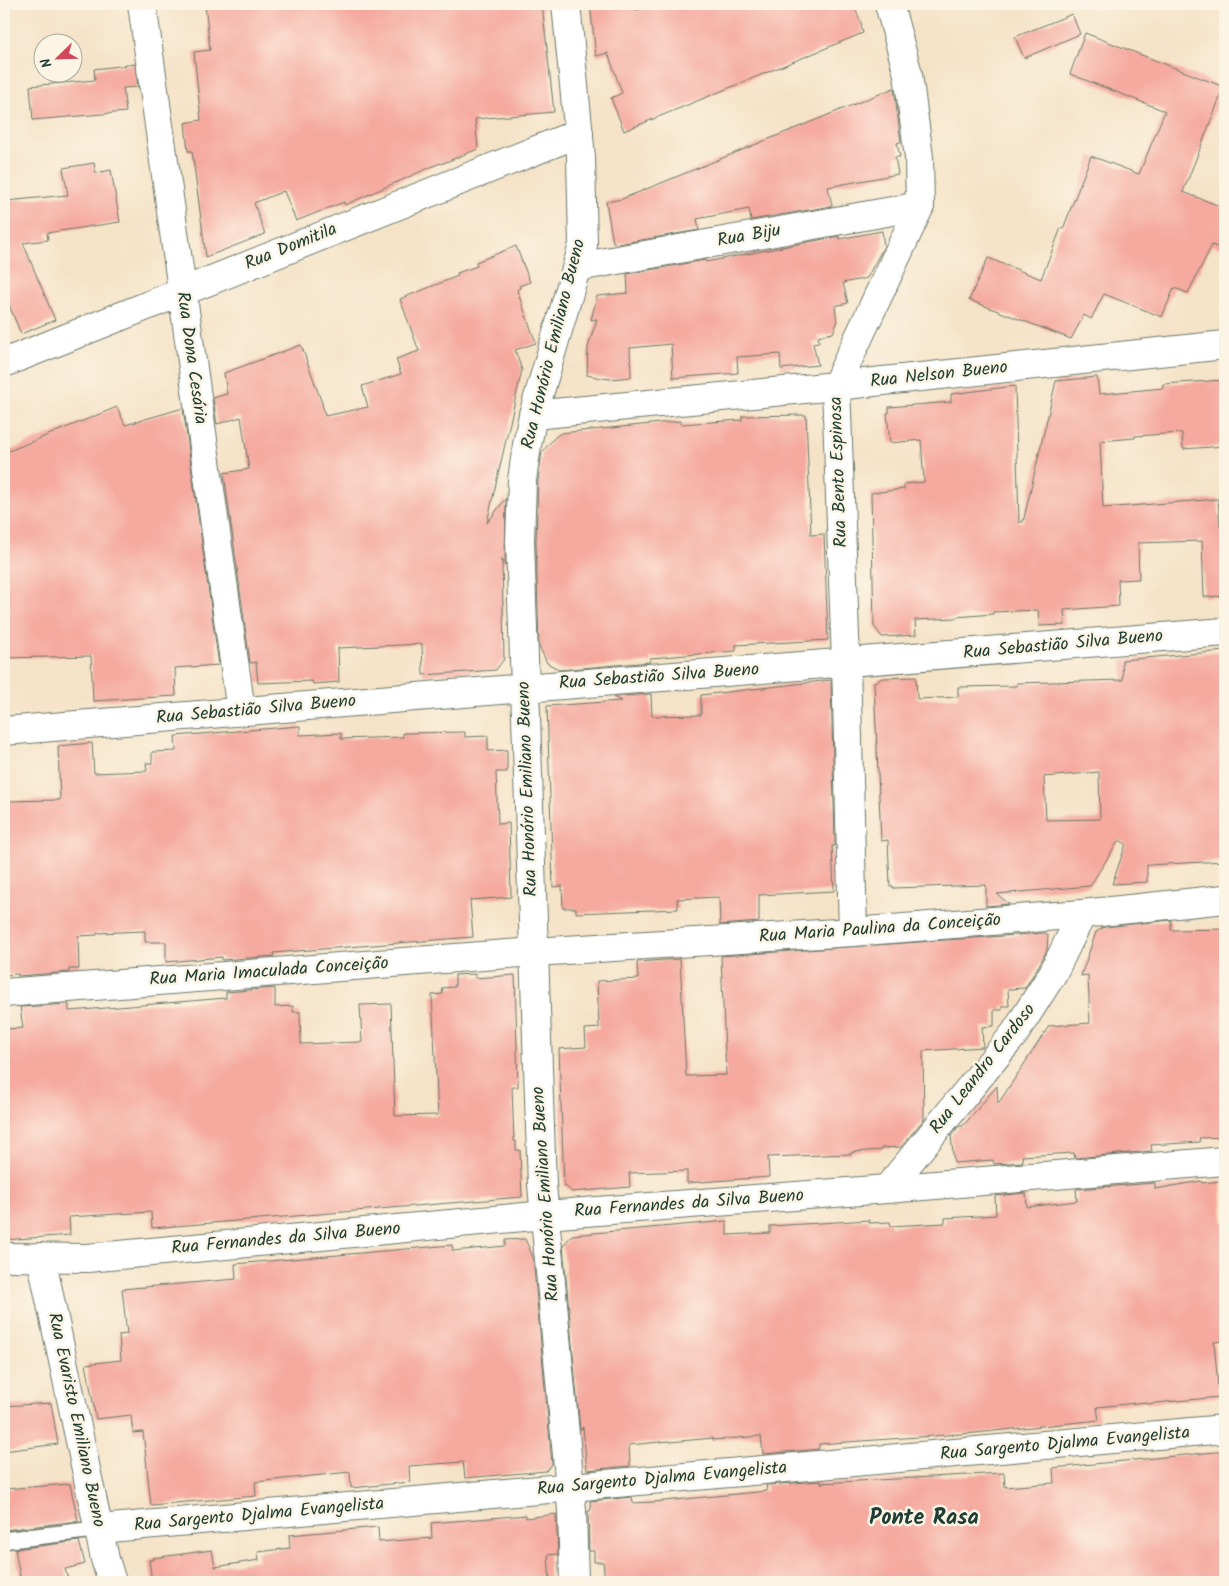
<svg xmlns="http://www.w3.org/2000/svg" width="1229" height="1586" font-family="Kalam,sans-serif">
<rect width="100%" height="100%" fill="#fcf5e5"/>
<filter id="ink" filterUnits="userSpaceOnUse"><feTurbulence type="fractalNoise" baseFrequency=".02" numOctaves="2"/><feDisplacementMap in="SourceGraphic" scale="10" xChannelSelector="R" yChannelSelector="G"/><feConvolveMatrix kernelMatrix="1 2 1 2 8 2 1 2 1" color-interpolation-filters="sRGB"/></filter>
<filter id="wash" filterUnits="userSpaceOnUse"><feTurbulence type="fractalNoise" baseFrequency=".0096" numOctaves="4" result="noise"/><feDisplacementMap in="SourceGraphic" scale="20" xChannelSelector="R" yChannelSelector="G"/><feGaussianBlur stdDeviation="1.12" result="paint"/><feColorMatrix in="noise" values="0 0 0 0 0 0 0 0 0 0 0 0 0 0 0 0 0 1.4 0 .05"/><feComposite in="paint" operator="in"/></filter>
<g filter="url(#wash)">
<rect width="100%" height="100%" fill="#f5e3c8"/>
<g fill="none" stroke-linecap="round" stroke-linejoin="round">
<!-- stream -->
<polyline stroke="#4fbec5" stroke-width="9" points="4,1580 5,1582"/>
</g>
<g id="blocks">
<!-- building -->
<g fill="#f5a99f" fill-rule="evenodd">
<polygon points="205,4 542,4 554,112 475,119 478,149 441,164 440,163 345,205 344,202 296,221 284,191 254,203 265,234 206,257 192,151 188,151 185,123 201,120 194,52 210,50"/>
<polygon points="590,4 636,4 636,10 663,4 854,4 862,26 861,27 863,33 624,131 611,98 622,93 608,53 596,56"/>
<polygon points="1072,14 1080,34 1024,58 1015,37"/>
<polygon points="1085,33 1224,87 1183,192 1225,208 1225,250 1212,245 1188,293 1174,288 1162,317 1104,294 1091,319 1084,315 1071,339 969,300 988,258 1041,279 1061,228 1063,229 1091,156 1139,174 1165,111 1070,74"/>
<polygon points="135,64 138,87 123,88 126,112 33,120 30,86 95,80 94,69"/>
<polygon points="894,88 901,142 897,143 900,157 895,157 898,174 828,187 832,206 751,220 749,209 697,219 699,230 618,244 613,242 606,202 622,199"/>
<polygon points="94,163 96,173 111,170 120,222 47,233 48,240 23,243 55,320 21,334 4,293 4,197 6,201 68,195 63,168"/>
<polygon points="882,231 884,246 867,278 843,283 848,303 835,306 837,323 833,333 818,336 819,342 813,343 818,365 781,369 780,354 737,357 738,373 673,378 671,344 630,348 631,377 611,379 601,378 587,375 588,347 597,319 591,320 597,296 628,293 627,274 705,260 706,262 839,236 839,239"/>
<polygon points="516,246 530,282 519,286 520,288 517,290 536,343 515,350 522,370 487,523 506,498 505,566 502,559 504,659 496,670 423,675 422,644 338,648 339,682 313,684 312,681 258,683 256,662 250,663 224,473 249,469 241,417 217,424 213,398 227,394 224,373 301,345 322,403 325,416 368,407 362,386 401,374 396,359 419,351 400,299 458,276 457,273 477,266 476,262"/>
<polygon points="1097,377 1099,394 1163,388 1163,384 1225,380 1225,446 1183,449 1182,433 1135,436 1135,438 1100,441 1103,508 1218,499 1220,526 1225,526 1225,596 1204,597 1202,541 1138,543 1139,579 1118,580 1119,606 1064,610 1065,625 1039,626 1038,610 993,612 993,614 956,617 956,618 915,620 916,635 882,637 874,626 871,493 904,489 904,484 924,482 921,440 890,443 887,413 889,413 889,407 951,402 951,394 1015,386 1019,522 1023,522 1056,381"/>
<polygon points="117,407 125,425 183,408 219,665 175,668 176,696 93,701 91,656 4,658 4,453"/>
<polygon points="806,415 811,535 824,534 828,640 736,645 736,651 650,658 650,662 560,670 547,663 539,646 536,541 538,481 542,452 556,436 561,433 681,421 681,424 742,420 742,416"/>
<path d="M1225 651V861L1147 865V882L1112 884 1126 844 1119 840 1090 886 997 894 1009 904 986 906V885L893 888V886H890L888 840 881 841 874 682 883 678 916 677 917 699 958 697V687L1017 686V683L1123 680 1122 660ZM1099 772 1100 819 1046 820 1044 777Z"/>
<polygon points="831,680 835,846 832,846 834,891 759,895 759,922 720,925 719,897 677,899 678,909 576,913 576,908 563,908 562,886 553,887 547,706 621,701 613,697 651,694 652,716 701,715 701,695"/>
<polygon points="300,726 300,735 341,733 341,739 403,737 403,733 465,732 465,737 488,736 488,751 507,750 507,772 496,772 498,824 509,823 511,897 470,900 473,937 273,953 274,956 222,960 222,957 166,962 166,942 145,942 145,931 97,933 97,935 78,936 79,969 69,969 69,972 18,976 18,974 4,975 4,801 60,800 58,746 92,743 94,773 147,771 146,763 152,763 152,752 176,751 175,736"/>
<polygon points="1171,920 1171,930 1225,929 1225,1137 1199,1138 1200,1142 1151,1145 1152,1151 1075,1158 1074,1153 1022,1156 1023,1162 994,1164 993,1160 954,1163 951,1136 959,1126 963,1126 997,1086 998,1104 1049,1026 1090,1023 1088,975 1081,976 1096,932 1104,927"/>
<polygon points="1045,933 1048,935 1047,950 1039,965 1025,988 1008,989 1009,1006 1002,1006 1002,1010 994,1010 994,1026 982,1027 983,1047 923,1051 924,1119 901,1147 881,1148 882,1150 852,1152 852,1154 768,1157 769,1177 687,1183 687,1171 629,1173 630,1187 572,1192 564,1185 559,1049 586,1047 585,1029 599,1028 597,981 638,979 637,962 680,959 686,1076 726,1075 721,956"/>
<polygon points="475,974 475,978 515,975 518,1087 512,1087 514,1141 516,1141 516,1150 520,1150 522,1197 152,1228 151,1212 69,1217 70,1235 4,1240 4,1029 23,1028 20,1007 69,1004 69,1011 94,1009 226,998 226,992 275,988 275,1007 293,1006 293,1012 300,1012 301,1044 362,1042 360,1005 391,1004 395,1116 438,1115 432,995 443,994 442,988 455,987 455,975"/>
<polygon points="1201,1181 1202,1183 1221,1181 1223,1224 1225,1223 1225,1341 1214,1342 1219,1397 1146,1404 1146,1402 1097,1407 1099,1420 975,1433 819,1444 819,1449 763,1454 761,1436 713,1440 713,1438 670,1442 670,1441 629,1445 630,1466 587,1470 583,1427 580,1430 563,1246 572,1235 727,1221 727,1235 770,1233 770,1226 869,1220 869,1223 890,1222 891,1226 945,1223 945,1218 996,1215 995,1196 1026,1193 1027,1207 1077,1201 1076,1189 1155,1183 1155,1189"/>
<polygon points="525,1239 533,1257 552,1464 546,1471 465,1478 463,1462 409,1466 410,1482 351,1488 350,1472 255,1482 256,1496 151,1505 143,1432 133,1433 131,1415 96,1419 86,1364 121,1360 119,1335 127,1334 122,1289 236,1279 235,1264 452,1245 453,1251 505,1246 505,1240"/>
<polygon points="51,1403 58,1444 4,1451 4,1406"/>
<polygon points="1225,1451 1225,1582 605,1582 603,1562 594,1562 594,1551 589,1551 588,1511 590,1511 591,1508 590,1501 632,1497 633,1503 654,1502 767,1491 766,1485 821,1481 821,1483 1004,1473 1005,1487 1054,1483 1053,1468"/>
<polygon points="70,1484 78,1521 4,1530 4,1489"/>
<polygon points="556,1514 558,1554 548,1555 550,1582 152,1582 149,1560 153,1560 152,1558 212,1550 215,1567 259,1560 258,1552 290,1548 289,1535 378,1527 379,1542 432,1538 431,1523 526,1515 526,1518"/>
<polygon points="79,1541 85,1564 65,1569 69,1582 21,1582 15,1549"/>
</g>
</g>
</g>
<g filter="url(#ink)">
<use href="#blocks" fill-opacity="0" stroke="#6a7768" stroke-width="1"/>
<g fill="none" stroke-linecap="round" stroke-linejoin="round">
<!-- lane casing -->
<g stroke="#6a7768" stroke-width="19">
<polyline id="lane" points="6,1540 99,1529"/>
</g>
<!-- street casing -->
<g stroke="#6a7768" stroke-width="30">
<g id="street">
<polyline points="142,4 241,711"/>
<polyline points="566,4 581,157 583,245 533,415 527,445 522,480 520,541 542,1185 572,1510 574,1582"/>
<polyline points="578,267 920,206"/>
<polyline points="4,363 579,133"/>
<polyline points="533,415 836,386 1225,345"/>
<polyline points="4,731 525,688 1225,632"/>
<polyline points="853,932 846,663 836,386 920,206 919,157 908,74 889,4"/>
<polyline points="4,993 534,952 853,932 1082,914 1225,899"/>
<polyline points="887,1189 1015,1033 1053,973 1082,914"/>
<polyline points="4,1257 87,1258 545,1215 887,1189 1225,1161"/>
<polyline points="41,1257 105,1559 112,1582"/>
<polyline points="99,1529 1225,1429"/>
</g>
</g>
<!-- lane -->
<use href="#lane" stroke="#fff" stroke-width="16"/>
<!-- street -->
<use href="#street" stroke="#fff" stroke-width="28"/>
</g>
</g>
<g text-anchor="middle" dominant-baseline="central" stroke-width="5" stroke-linejoin="round" paint-order="stroke">
<!-- street labels -->
<g font-size="18" fill="#1f3d34" stroke="#fcf5e5">
<text transform="translate(749 236) rotate(-10)">Rua Biju</text>
<text transform="translate(291 247) rotate(-22)">Rua Domitila</text>
<text transform="translate(554 344) rotate(-76)">Rua Honório Emiliano Bueno</text>
<text transform="translate(191 358) rotate(82)">Rua Dona Cesária</text>
<text transform="translate(939 375) rotate(-6)">Rua Nelson Bueno</text>
<text transform="translate(839 472) rotate(-92)">Rua Bento Espinosa</text>
<text transform="translate(1063 645) rotate(-5)">Rua Sebastião Silva Bueno</text>
<text transform="translate(659 677) rotate(-4)">Rua Sebastião Silva Bueno</text>
<text transform="translate(256 710) rotate(-5)">Rua Sebastião Silva Bueno</text>
<text transform="translate(528 789) rotate(-92)">Rua Honório Emiliano Bueno</text>
<text transform="translate(880 929) rotate(-4)">Rua Maria Paulina da Conceição</text>
<text transform="translate(269 972) rotate(-4)">Rua Maria Imaculada Conceição</text>
<text transform="translate(983 1069) rotate(-52)">Rua Leandro Cardoso</text>
<text transform="translate(546 1194) rotate(-94)">Rua Honório Emiliano Bueno</text>
<text transform="translate(689 1204) rotate(-4)">Rua Fernandes da Silva Bueno</text>
<text transform="translate(286 1239) rotate(-5)">Rua Fernandes da Silva Bueno</text>
<text transform="translate(76 1420) rotate(78)">Rua Evaristo Emiliano Bueno</text>
<text transform="translate(1065 1444) rotate(-5)">Rua Sargento Djalma Evangelista</text>
<text transform="translate(662 1479) rotate(-5)">Rua Sargento Djalma Evangelista</text>
<text transform="translate(259 1515) rotate(-5)">Rua Sargento Djalma Evangelista</text>
</g>
<!-- district labels -->
<g font-size="22" font-weight="bold" fill="#1f3d34" stroke="#fcf5e5">
<text x="924" y="1518">Ponte Rasa</text>
</g>
</g>
<!-- margin -->
<rect width="1229" height="1586" fill="none" stroke="#fcf5e5" stroke-width="20"/>
<!-- north arrow -->
<g transform="translate(58 58) rotate(247)"><circle r="24" fill="#fcf5e5" stroke="#a4ab9e"/>
<path d="M0-4L9 19L0 12L-9 19Z" fill="#d1495b"/>
<text y="-8" font-size="14" font-weight="bold" text-anchor="middle" fill="#1f3d34">N</text>
</g>
</svg>
